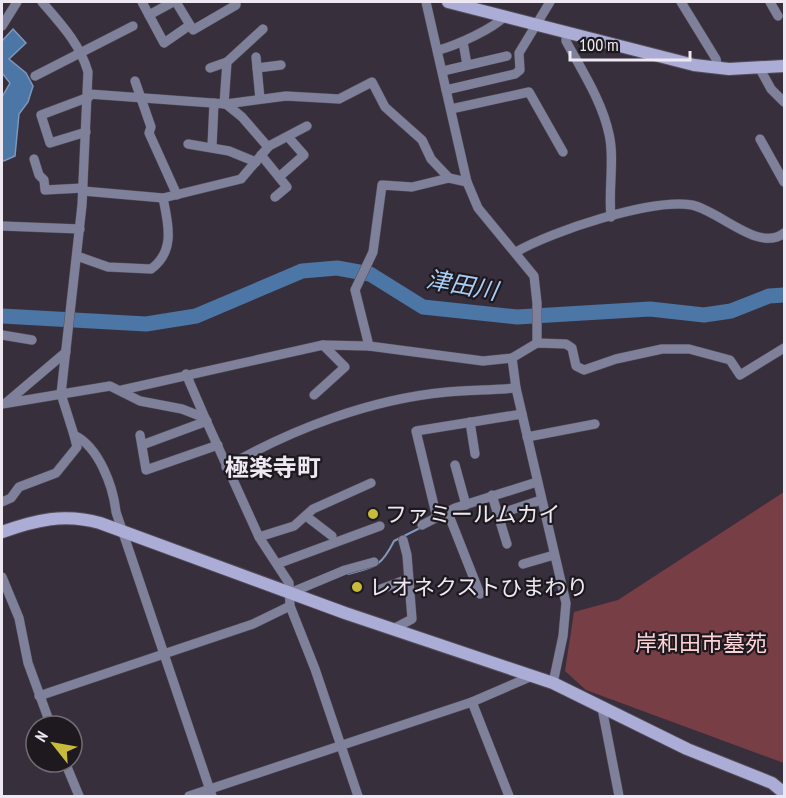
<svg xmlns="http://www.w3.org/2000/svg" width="786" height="798" font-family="'PT Sans Narrow','Noto Sans JP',sans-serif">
<rect width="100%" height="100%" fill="#382f3d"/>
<!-- green -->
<polygon fill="#783e45" points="784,492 784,763 586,690 565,671 574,612 618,600"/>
<!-- water -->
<polygon fill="#4b76a5" stroke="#7c98bc" stroke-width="1.5" points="13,29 26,43 9,59 26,73 33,86 28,102 19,114 15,156 4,161 2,160 2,97 10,83 2,73 2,41"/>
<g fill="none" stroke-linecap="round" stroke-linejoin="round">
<!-- stream -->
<path stroke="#7c98bc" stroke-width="2" d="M348 574C375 567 381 567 394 541L420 528"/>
<!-- river -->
<polyline stroke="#4b76a5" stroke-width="15" points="2,316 146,324 196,316 302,271 337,268 370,274 423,307 517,317 650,309 704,315 731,311 769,296 784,295"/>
<!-- street casing -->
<g stroke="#554d5a" stroke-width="10">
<g id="street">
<path d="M42 2C61 24 80 44 88 72L82 205 61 394 74 435C99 447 113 486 116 512L212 796"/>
<polyline points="142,2 164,43 190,25"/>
<polyline points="176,2 193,30 236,5 236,2"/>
<polyline points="426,2 467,182 478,208 534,276 537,303 537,343"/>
<polyline points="681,2 716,59 718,68"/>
<polyline points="770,2 778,16"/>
<polyline points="149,15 173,2"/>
<polyline points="2,26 17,2"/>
<path d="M566 31V41C582 71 602 101 609 134 615 159 608 189 611 217"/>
<polyline points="463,42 467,65"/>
<path d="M439 50C457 45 493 29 505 16"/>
<polyline points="256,57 260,99"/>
<polyline points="210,68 227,62"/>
<polyline points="257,68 281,65"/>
<polyline points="760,69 771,89 784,102"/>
<polyline points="443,71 507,56"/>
<polyline points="35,76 133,26"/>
<polyline points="135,81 151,127 149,133 177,195"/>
<polyline points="446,90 515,74 520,70 519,53 550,2"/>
<polyline points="89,94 226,104 286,96 339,99 372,82 385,107 422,140 431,159 449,178"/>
<polyline points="224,104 227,62 263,29"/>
<polyline points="226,104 242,117 268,147"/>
<polyline points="451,109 529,92 563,152"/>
<polyline points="86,132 50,143 41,115 89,97"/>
<polyline points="760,139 784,182"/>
<polyline points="188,144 229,151 256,162"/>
<polyline points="212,146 214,103"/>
<polyline points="261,155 287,187 275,197"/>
<polyline points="34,159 39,175 44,180 45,190 83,188"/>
<polyline points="279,177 304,155 289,138"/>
<polyline points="163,198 241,179 269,146 307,126"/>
<polyline points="2,226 80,229"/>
<path d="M516 252C552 231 652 198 692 205 720 211 759 253 784 233"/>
<path d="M77 256 108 267 151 269C176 251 168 223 163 198L83 191"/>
<polyline points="2,335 32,340"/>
<polyline points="369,346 355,290 373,252 382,185 412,187 449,178 467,182"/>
<polyline points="512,358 516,388 566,603 563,636 553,683"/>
<polyline points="186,374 205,418"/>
<polyline points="122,390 323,345 369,346 483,361 512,358 537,343 566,344 572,348 576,366 584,370 616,359 662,349 689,349 730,360 740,375 784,348"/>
<polyline points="314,395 345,367 323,345"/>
<polyline points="7,402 66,352"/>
<polyline points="2,404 110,386 140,401 182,409 205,418 259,537 289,583 290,606 315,669 358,796"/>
<polyline points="470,422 475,454"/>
<polyline points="140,435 146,470 218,445"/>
<polyline points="527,437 595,424"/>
<polyline points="142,445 207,421"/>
<polyline points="455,465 466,505"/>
<path d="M226 467C292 429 371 399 447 392 470 390 493 390 516 388"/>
<polyline points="492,495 507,544"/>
<polyline points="2,502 11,498 19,487 56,473 77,447 74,435"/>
<polyline points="505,512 541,500"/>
<polyline points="448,513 480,594"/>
<polyline points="306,516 332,536"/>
<polyline points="437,518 416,431 522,414"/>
<polyline points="422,525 455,508 537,482"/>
<polyline points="259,537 294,526 313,509 371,483"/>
<polyline points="277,564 380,526"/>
<polyline points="523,564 554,555"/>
<polyline points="2,577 19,618 28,663 51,726"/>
<polyline points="381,589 408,579"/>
<polyline points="290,593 345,570 374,562"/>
<polyline points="393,629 412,619 407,555 403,540"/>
<polyline points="39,696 253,624 290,606"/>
<polyline points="602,708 619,796"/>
<polyline points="65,762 79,796"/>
<polyline points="189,796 472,702"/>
<polyline points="509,796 472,702 532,676"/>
</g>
</g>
<!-- secondary casing -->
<g stroke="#554d5a" stroke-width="14">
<g id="secondary">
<polyline points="448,2 694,65 729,69 784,66"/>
<path d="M2 532C36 520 64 513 100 523L345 613 553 683 687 749 772 783 784 793"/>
</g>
</g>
<!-- street -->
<use href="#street" stroke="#7f819b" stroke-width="9"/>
<!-- secondary -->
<use href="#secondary" stroke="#abadd7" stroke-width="12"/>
</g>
<!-- markers -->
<g fill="#c8bb3b" stroke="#1d191f" stroke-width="2">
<circle cx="373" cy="514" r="6"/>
<circle cx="357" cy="587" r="6"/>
</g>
<g text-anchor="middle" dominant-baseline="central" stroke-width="4.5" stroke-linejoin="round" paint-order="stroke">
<!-- poi labels -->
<g font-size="22" fill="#eee8f2" stroke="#1d191f" text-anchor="start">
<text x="385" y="514">ファミールムカイ</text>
<text x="369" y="587">レオネクストひまわり</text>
</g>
<!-- park labels -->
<g font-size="22" fill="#fdd3d6" stroke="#1d191f">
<text x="701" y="643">岸和田市墓苑</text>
</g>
<!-- water labels -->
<g font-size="24" font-style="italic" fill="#a8cdf6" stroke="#1d191f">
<text transform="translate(462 285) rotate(10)">津田川</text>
</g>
<!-- neighbourhood labels -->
<g font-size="24" font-weight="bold" fill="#eee8f2" stroke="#1d191f">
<text x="273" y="467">極楽寺町</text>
</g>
</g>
<!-- border -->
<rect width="786" height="798" fill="none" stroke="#eee8f2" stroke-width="6"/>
<!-- north arrow -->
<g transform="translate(54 744) rotate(301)"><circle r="28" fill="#1d191f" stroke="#716c73" stroke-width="1.5"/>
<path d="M0-4.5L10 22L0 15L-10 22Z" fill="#c8bb3b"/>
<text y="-9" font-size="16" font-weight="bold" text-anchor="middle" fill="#eee8f2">N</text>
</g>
<!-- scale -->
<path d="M570 51v9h120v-9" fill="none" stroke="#eee8f2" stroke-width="3"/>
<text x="579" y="51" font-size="18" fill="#eee8f2" stroke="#1d191f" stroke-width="4.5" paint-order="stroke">100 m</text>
</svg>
